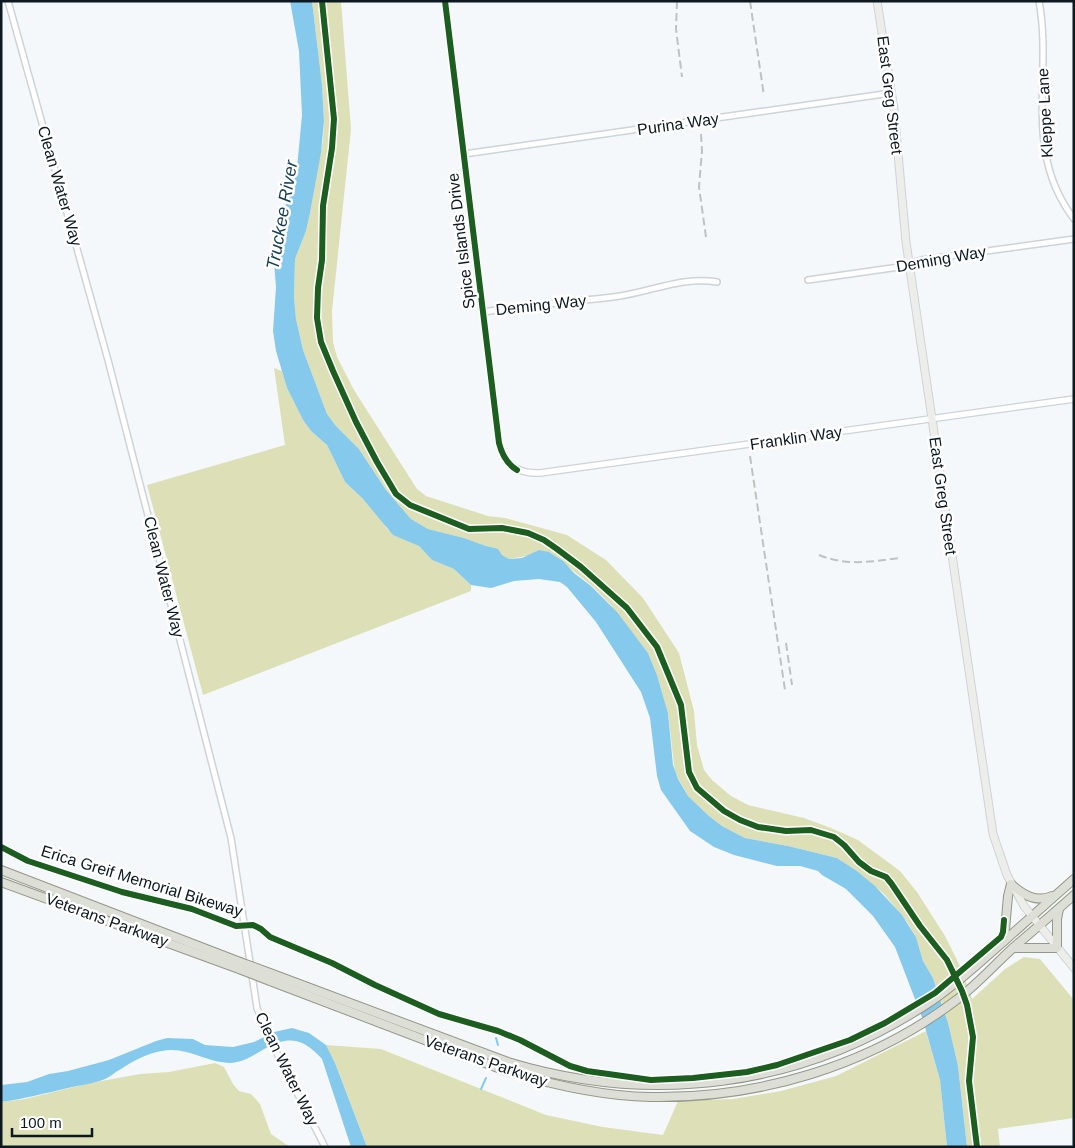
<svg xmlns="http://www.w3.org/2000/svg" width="1075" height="1148" font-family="Helvetica,sans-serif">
<rect width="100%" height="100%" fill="#f5f8fa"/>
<!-- green -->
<g fill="#dde0b7">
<polygon points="312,1 341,1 351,129 332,311 333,342 337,357 354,390 417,489 426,496 488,516 505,518 567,535 606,560 643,598 679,653 694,711 697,745 704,770 712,780 731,796 748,805 804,818 831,828 858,840 900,871 917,892 945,936 961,968 972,999 1005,969 1024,957 1040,959 1074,1000 1074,1118 998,1129 1000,1147 967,1147 958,1066 944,1009 933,978 923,961 916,937 908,923 884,894 857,871 837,858 788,846 745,838 722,826 709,816 688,796 675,773 668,713 657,675 648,653 609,603 591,585 549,552 509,559 502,555 495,548 486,546 464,538 428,529 411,519 386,490 359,449 336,426 327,414 303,350 296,319 294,297 295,259 306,231 310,213 323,140 324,121 322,85"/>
<polygon points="274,368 282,371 287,388 303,420 311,431 327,445 345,482 363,499 382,520 387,529 419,546 432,560 454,569 471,585 471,591 203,695 147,485 285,445"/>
<polygon points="926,1031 940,1080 947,1147 367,1147 335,1063 326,1045 381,1049 546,1115 603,1127 663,1135 678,1101 733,1099 781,1091 836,1076"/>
<polygon points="215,1063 224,1067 233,1084 239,1091 251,1094 260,1104 271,1134 290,1147 1,1147 1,1102 25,1099 90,1083 140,1074 169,1072"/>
</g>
<!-- water -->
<g fill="#85caec">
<polygon points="290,1 312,1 322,85 324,121 321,153 310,213 306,231 295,259 294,297 296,319 303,350 327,414 336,426 359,449 386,490 411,519 428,529 464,538 486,546 495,548 498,549 502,555 509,559 522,558 539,550 549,552 563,561 574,573 591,586 617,612 648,653 657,675 668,713 673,765 678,779 688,796 709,816 722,826 745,838 788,846 837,858 857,871 875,886 902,915 916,937 923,961 933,978 948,1023 958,1066 967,1147 947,1147 940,1080 923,1020 895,947 873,916 846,889 822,875 818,871 800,866 777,866 734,855 714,847 690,831 661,790 657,776 650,718 641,692 596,622 567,587 560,582 539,579 514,581 491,588 471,585 454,569 432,560 419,546 393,535 363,499 345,482 327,445 311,431 303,420 287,388 276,351 273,331 276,287 274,262 277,237 283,211 291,194 297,168 302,115 299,51"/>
<path d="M292 1028 309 1033 326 1045 335 1063 367 1147H351L322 1059C304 1039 290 1035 266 1048 255 1054 245 1062 231 1063 206 1063 187 1046 162 1051 148 1053 133 1061 121 1069 115 1072 110 1077 105 1079 93 1084 80 1085 68 1088 46 1093 24 1099 1 1102V1085L27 1082 49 1074 68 1071 109 1060 156 1041 167 1038 193 1039 205 1045 233 1047 254 1042 274 1032Z"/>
</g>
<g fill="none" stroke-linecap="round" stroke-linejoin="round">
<!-- stream -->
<g stroke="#85caec" stroke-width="2">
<polyline points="496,1038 498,1045"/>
<polyline points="481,1089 486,1078"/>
</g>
<!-- minor casing -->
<g stroke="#ccd4d9" stroke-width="8">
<g id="minor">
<polyline points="8,1 108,360 231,838 257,1008 267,1034 325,1147"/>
<path d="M1039 1C1053 77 1022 151 1074 219"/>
<polyline points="464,154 891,93"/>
<polyline points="808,280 899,267 921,260 1074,239"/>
<path d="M483 312C529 305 575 302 620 296 652 291 685 276 717 282"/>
</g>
</g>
<!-- tertiary casing -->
<g stroke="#ccd4d9" stroke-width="8">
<path id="tertiary" d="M445 1 499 443C504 465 519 474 540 473L1074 399"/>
</g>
<!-- secondary casing -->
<g stroke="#ccd4d9" stroke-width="9">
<polyline id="secondary" points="877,1 894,109 906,242 993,834 1007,875 1024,906 1074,968"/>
</g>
<!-- primary casing -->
<g stroke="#959788" stroke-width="10">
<g id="primary">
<polyline points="1,870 240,962"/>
<polyline points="1,882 239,969"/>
<path d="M1004 941 1008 896 1011 884C1023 895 1036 903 1052 896"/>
<polyline points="1013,948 1057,948 1057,919 1059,909"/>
<path d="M270 973 508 1062C653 1106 800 1087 927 1004 955 986 979 963 1003 942 1027 921 1050 900 1074 879"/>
<path d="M270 981 506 1071C553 1085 601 1096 650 1097 758 1099 869 1066 955 1001 977 985 994 965 1014 947 1034 930 1054 913 1074 895"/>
</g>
</g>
<!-- minor -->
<use href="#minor" stroke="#fefefe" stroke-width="5"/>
<!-- tertiary -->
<use href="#tertiary" stroke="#fefefe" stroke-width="5.5"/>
<!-- secondary -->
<use href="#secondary" stroke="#edeee9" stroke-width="7"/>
<!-- primary -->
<use href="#primary" stroke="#ddded5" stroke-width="8"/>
<!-- rail -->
<g stroke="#bfc2c3" stroke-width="2" stroke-dasharray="8 4" stroke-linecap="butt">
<polyline points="677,1 676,29 682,77"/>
<polyline points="750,1 764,96"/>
<polyline points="701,134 702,151 699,187 706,237"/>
<polyline points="750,456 785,690"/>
<path d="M819 555C846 566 871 562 899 558"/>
<polyline points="786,643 792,685"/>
</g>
<!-- primary-bridge casing -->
<g stroke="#959788" stroke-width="10" stroke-linecap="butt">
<g id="primary-bridge">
<polyline points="240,962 270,973"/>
<polyline points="239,969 270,981"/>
</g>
</g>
<!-- primary-bridge -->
<use href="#primary-bridge" stroke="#ddded5" stroke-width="8"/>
<!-- cycleway casing -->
<g stroke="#fff" stroke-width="9">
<g id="cycleway">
<polyline points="322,1 334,119 332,148 323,206 322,260 318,288 317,318 321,342 333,371 356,422 377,462 396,494 410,505 469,529 502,528 528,533 544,540 557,549 581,567 627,608 657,647 681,705 689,772 697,788 724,811 740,820 758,827 786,831 811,830 834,837 844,845 859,862 871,871 886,877 891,883 920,926 947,960 962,991 967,1005 973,1037 969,1081 977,1147"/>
<path d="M445 1 499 443C502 455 507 464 517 470"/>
<polyline points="1,847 28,861 122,892 192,909 236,926 253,925 261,929 270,937 332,963 375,985 439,1014 498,1031 520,1040 570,1066 587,1071 651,1080 693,1078 747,1072 777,1065 850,1040 885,1023 935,993 1001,937 1003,932 1004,920"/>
</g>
</g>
<!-- cycleway -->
<use href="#cycleway" stroke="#1b5e20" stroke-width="6"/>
</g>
<g text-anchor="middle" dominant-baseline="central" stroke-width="5" stroke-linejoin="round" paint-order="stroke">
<!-- street labels -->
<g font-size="16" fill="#0c1920" stroke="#fff">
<text transform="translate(890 95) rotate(83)">East Greg Street</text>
<text transform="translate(1045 113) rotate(-93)">Kleppe Lane</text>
<text transform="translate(678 124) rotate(-8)">Purina Way</text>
<text transform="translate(60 186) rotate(74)">Clean Water Way</text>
<text transform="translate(461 241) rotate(-97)">Spice Islands Drive</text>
<text transform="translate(941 259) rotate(-10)">Deming Way</text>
<text transform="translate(541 305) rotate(-6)">Deming Way</text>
<text transform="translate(796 438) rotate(-8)">Franklin Way</text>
<text transform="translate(943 496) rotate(82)">East Greg Street</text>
<text transform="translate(164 577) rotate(76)">Clean Water Way</text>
<text transform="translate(142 881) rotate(17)">Erica Greif Memorial Bikeway</text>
<text transform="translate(107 920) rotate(20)">Veterans Parkway</text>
<text transform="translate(486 1061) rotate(19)">Veterans Parkway</text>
<text transform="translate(287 1069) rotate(64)">Clean Water Way</text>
</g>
<!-- water labels -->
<g font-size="18" font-style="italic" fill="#143f52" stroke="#fff">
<text transform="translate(282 215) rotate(-80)">Truckee River</text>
</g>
</g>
<!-- border -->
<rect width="1075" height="1148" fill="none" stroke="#0c1920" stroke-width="5"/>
<!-- scale -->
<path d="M12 1128v8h80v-8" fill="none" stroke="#0c1920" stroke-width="2.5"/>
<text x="20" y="1128" font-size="15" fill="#0c1920" stroke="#ffffff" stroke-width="4" paint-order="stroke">100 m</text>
</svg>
